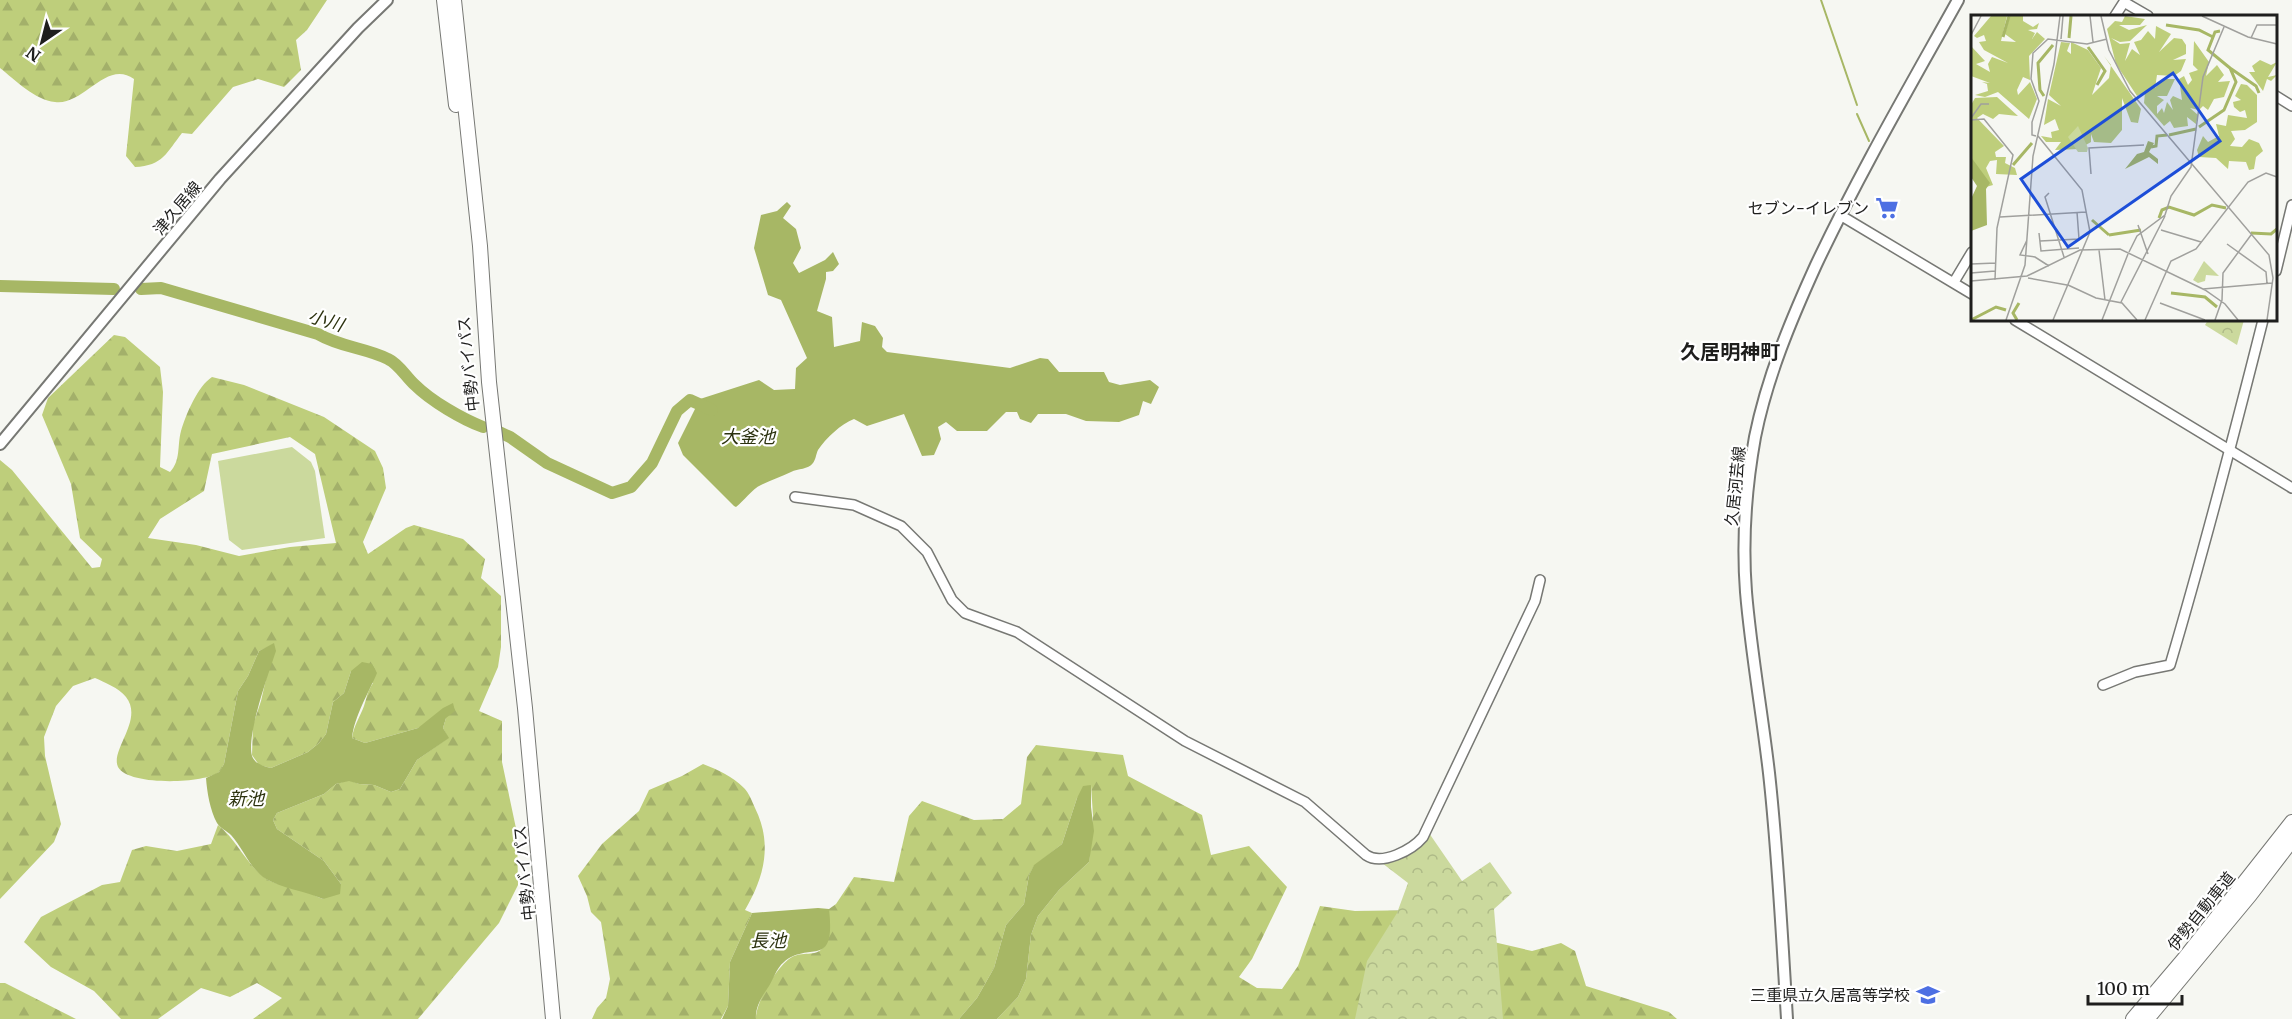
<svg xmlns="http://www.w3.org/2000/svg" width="2292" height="1019" font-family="Merriweather,'Noto Sans JP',serif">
<defs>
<pattern id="forest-firs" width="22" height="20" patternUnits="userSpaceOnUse" patternTransform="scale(1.5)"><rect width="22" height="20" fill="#bece7b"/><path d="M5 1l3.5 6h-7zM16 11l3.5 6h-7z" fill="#a3b06a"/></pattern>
<pattern id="park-crowns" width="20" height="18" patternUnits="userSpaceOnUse" patternTransform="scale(1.5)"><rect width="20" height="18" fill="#cbd99d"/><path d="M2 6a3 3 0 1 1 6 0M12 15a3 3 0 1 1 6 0" fill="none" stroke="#aeba87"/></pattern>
</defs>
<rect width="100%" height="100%" fill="#f6f7f2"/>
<!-- forest -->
<g fill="url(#forest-firs)" fill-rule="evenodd">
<path d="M0 0H327L307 30 296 40 301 70 284 87 258 79 233 87 192 134 182 133C167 152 163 166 135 167L126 156 134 79C106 59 84 106 55 102 35 100 15 80 0 68Z"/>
<path d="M114 335 125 337 160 367 163 392 160 467 170 472C181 460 177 446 181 431 186 414 198 386 212 377L244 385 324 417 375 451 383 468 386 488 363 542 368 554 406 528 414 525 463 539 485 559 481 578 501 596V647L498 667 479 711 502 721V762L517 833 518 885 499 923 418 1019H253L282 998 257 983 230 997 201 988 158 1019H121L94 991 51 967 24 942 41 917 102 885 120 882 132 850 146 846 177 851 211 844 218 825C237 840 246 864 265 878 277 886 292 886 305 891 311 893 317 897 323 899L341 884 324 861 277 829 273 820 277 813 324 794 336 784 349 780 359 784 374 785 391 792 400 789 417 760 448 738 443 728 446 718 418 728 365 743 352 738C354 725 360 717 364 706 367 697 367 692 373 683L351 671 344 693 333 702 326 734 319 743 308 752 271 768 259 765 252 755 253 725 261 701 274 644 259 651 248 676 238 691 224 764C222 767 221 770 219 772 204 784 128 786 118 767 110 750 144 720 126 697 119 688 104 682 95 678L73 686 56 706 44 737 45 756 61 824 54 842 0 899V460L12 470 92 568 100 567 102 559 80 538 71 484 42 415 48 398ZM290 437 315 454 336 543 290 547 239 556 196 545 148 538 160 519 204 491 212 454Z"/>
<path d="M1036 745 1123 755 1128 776 1202 815 1211 855 1249 846 1287 887 1252 959 1239 977 1257 988 1282 989 1298 966 1320 906 1355 911 1421 910 1485 940 1532 951 1561 943 1575 951 1586 986 1669 1012 1677 1019H997L1018 997 1026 979 1031 935 1038 916 1059 890 1089 862 1093 816 1091 785 1077 798 1062 844 1034 866 1029 875 1024 904 1006 925 994 968 977 998 959 1019H756C755 1003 779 962 794 956 809 951 817 958 827 943L829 909 836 904 854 877 894 882 909 816 922 801 974 820 1003 819 1021 804 1027 757Z"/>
<path d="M703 764C718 770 732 776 744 788 749 793 752 801 755 808 773 844 764 878 745 910L752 913 730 962 728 1006 721 1019H592L597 1008 606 998 610 979 601 922 591 912 587 896 578 876 602 844 639 811 649 790 682 776Z"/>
<polygon points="0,983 5,983 76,1019 0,1019"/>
</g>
<!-- park -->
<g fill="url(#park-crowns)">
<polygon points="2208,320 2244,320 2237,345 2205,325"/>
<path d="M1429 833 1462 881 1490 862 1512 893 1494 909 1503 1019H1355L1367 961 1397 913 1408 883 1382 863C1400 856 1421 852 1429 833Z"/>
</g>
<!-- pitch -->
<polygon fill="#cbd99d" points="292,447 311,462 315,471 325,538 242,550 229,540 218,461"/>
<!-- water -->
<g fill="#a7b765">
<path d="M787 202 791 206 783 218 796 229 801 248 793 263 799 273 825 260 833 252 839 264 833 271 826 272V279L817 311 832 317 834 347 860 341 862 322 875 326 883 338 882 347 887 352 1010 368 1040 358 1048 359 1059 372H1104L1109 382 1120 385 1150 380 1159 387 1151 404 1143 401 1139 415 1119 422 1086 421 1066 414H1038L1031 423 1020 419 1017 412H1006L987 431H957L946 422 938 427 941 439 934 455 922 456 904 414 867 426 854 419C841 424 826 438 818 450 816 454 816 459 813 463 808 470 798 468 791 472 781 477 771 480 761 485 752 489 744 501 736 507L734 506 683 455 678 443 700 399 759 380 774 390 795 389 796 368 807 358 781 300 768 295 754 248 761 215 777 211Z"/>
<path d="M274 643 276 651C269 672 246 736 252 756 255 764 263 766 271 768L308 752 319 743 326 734 333 702 344 693 351 671 362 662 372 664 377 673C369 692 354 717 352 738L365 743 418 728 443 708 453 703 455 711 446 718 443 728 449 738 417 760 400 789 391 792 374 785 359 784 349 781 336 784 324 794 277 813 273 820 277 829 324 861 341 884 340 894 323 899C305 891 281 888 266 879 250 869 243 848 231 835 227 831 220 828 217 823 210 810 207 792 206 778L219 772 224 764 238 691 248 676 259 651Z"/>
<polygon points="1091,785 1091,807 1094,831 1089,862 1059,890 1038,916 1031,935 1026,979 1018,997 997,1019 959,1019 977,998 994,968 1006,925 1024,904 1029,875 1034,865 1062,844 1077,798 1083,786"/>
<path d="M818 908 829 909C836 971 809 940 784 962 776 968 773 981 767 989 761 998 755 1008 756 1019H722L728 1006 730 962 752 913Z"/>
</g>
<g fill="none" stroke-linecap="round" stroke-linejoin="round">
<!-- stream -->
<g stroke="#a7b765" stroke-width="2">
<polyline points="1821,0 1857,105"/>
<polyline points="1857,114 1869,141"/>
</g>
<!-- river -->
<g stroke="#a7b765" stroke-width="12">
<polyline points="0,286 114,289"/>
<path d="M141 289 161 288 318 334C340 347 366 348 388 359 399 364 406 377 415 385 431 401 462 419 483 427"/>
<polyline points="499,432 510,437 547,463 612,493 631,487 652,463 677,411 690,400 712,410"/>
</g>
<!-- minor casing -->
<g stroke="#777874" stroke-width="12">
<g id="minor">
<polyline points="2115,16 2124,2 2148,16"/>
<polyline points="2276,96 2292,106"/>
<polyline points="1840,215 1972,294"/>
<polyline points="2276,271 2292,205"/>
<polyline points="1954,282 1972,252"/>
<polyline points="2015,320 2292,488"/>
<path d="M795 497 854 505 901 526 927 552 952 600 965 613 1017 632 1185 741 1305 802 1366 855C1382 866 1412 850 1423 837L1535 601 1540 580"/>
<path d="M2103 685 2135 672 2170 665C2204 550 2234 435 2263 320"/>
</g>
</g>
<!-- major casing -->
<g stroke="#777874" stroke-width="14">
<g id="major">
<polyline points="0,444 220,179 358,28 387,0"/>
<path d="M1787 1019C1782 937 1778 854 1769 773 1762 712 1751 652 1746 592 1742 540 1746 487 1755 437 1767 377 1791 320 1816 265 1859 174 1909 88 1958 0"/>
</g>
</g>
<!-- highway casing -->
<g stroke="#777874" stroke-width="16">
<g id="highway">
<polyline points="444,0 456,105"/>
<polyline points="454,0 480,246 489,382 525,708 553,1019"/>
<polyline points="2133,1019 2184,959 2292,822"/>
<polyline points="2147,1019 2250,895 2292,840"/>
</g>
</g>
<!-- minor -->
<use href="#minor" stroke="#fff" stroke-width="9"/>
<!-- major -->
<use href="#major" stroke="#fff" stroke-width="10"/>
<!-- highway -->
<use href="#highway" stroke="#fff" stroke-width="14"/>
</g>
<!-- icons -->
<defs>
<g id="supermarket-bare" transform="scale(1.8)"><path d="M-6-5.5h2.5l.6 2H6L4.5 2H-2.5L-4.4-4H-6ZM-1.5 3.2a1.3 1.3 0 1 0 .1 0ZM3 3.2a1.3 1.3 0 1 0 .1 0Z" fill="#4d6fe3" stroke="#fff" stroke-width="2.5" paint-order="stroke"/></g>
<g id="school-bare" transform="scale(1.8)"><path d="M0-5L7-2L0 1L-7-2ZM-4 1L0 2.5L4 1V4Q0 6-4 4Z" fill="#4d6fe3" stroke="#fff" stroke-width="2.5" paint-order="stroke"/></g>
</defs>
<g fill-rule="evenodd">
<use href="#supermarket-bare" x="1887" y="208"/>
<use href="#school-bare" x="1928" y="995"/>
</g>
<g text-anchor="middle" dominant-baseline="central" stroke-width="4.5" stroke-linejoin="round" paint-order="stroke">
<!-- street labels -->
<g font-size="16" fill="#1e1e1d" stroke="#fff">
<text transform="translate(177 208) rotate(-50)">津久居線</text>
<text transform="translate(468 364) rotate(-96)">中勢バイパス</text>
<text transform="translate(1735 486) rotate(-84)">久居河芸線</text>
<text transform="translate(524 873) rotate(-96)">中勢バイパス</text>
<text transform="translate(2201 911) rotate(-51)">伊勢自動車道</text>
</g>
<!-- poi labels -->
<g font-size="16" fill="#1e1e1d" stroke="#fff" text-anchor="end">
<text x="1869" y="208">セブン-イレブン</text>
<text x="1910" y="995">三重県立久居高等学校</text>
</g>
<!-- water labels -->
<g font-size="18" font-style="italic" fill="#2c320f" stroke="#fff">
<text transform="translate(326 320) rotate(17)">小川</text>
<text x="748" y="436">大釜池</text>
<text x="246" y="798">新池</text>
<text x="768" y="940">長池</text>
</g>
<!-- quarter labels -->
<g font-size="20" font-weight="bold" fill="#1e1e1d" stroke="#fff">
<text x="1730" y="351">久居明神町</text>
</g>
</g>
<!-- overview -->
<g transform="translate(1971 15)">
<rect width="306" height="306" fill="#f6f7f2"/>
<path d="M20 1H36L30 26 45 27 34 19 39 1H52V6L62 12 68 8 66 14 57 15 64 18 61 24 66 17 74 24 58 41 59 65 52 62 46 75 47 80 59 67 66 84 58 104 27 77 14 82 4 80 17 76 16 69 11 67 19 68 0 61V31L14 46 5 49 19 57 17 49 21 42 37 48 13 35 8 27 15 26 13 20 6 23 3 21ZM154 1 174 4 169 10H148L158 15 176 10 159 26 149 27 140 23 149 29 159 28 154 46 161 34 169 40 163 27 170 25 177 16 184 24 185 11 200 19 188 37 203 23 211 24 215 30V39L202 45 215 44 210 56 203 61 186 60 184 73 192 64H204L196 81H186L193 85 186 91V99L191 93 193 98 196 87 202 95 199 85 202 81 211 85 208 64 213 61 217 70 221 65 218 58 227 55 222 50 223 26 238 47 235 61 246 50 253 60 247 67 259 66 253 82 243 84 237 95 232 91 228 95 219 93 227 100 225 109 216 102 217 111 203 113 199 106 193 111 173 88 174 77 166 81 145 49 136 14 144 6 151 7ZM90 27 99 28 96 36 100 39V27L117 35 130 53 121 80 138 63 140 50 133 41 170 94 167 108 160 107 151 83V115L140 128 123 127 120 119V127L108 134 84 135 90 127H75L70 121 81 123 80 117 88 115 84 104 73 110 77 84 90 91 78 80ZM289 45 300 50 306 47 297 62 306 60 300 66 296 64 292 76 278 57H284L281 51ZM270 69 276 70 286 80V107L274 115 260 116 264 124 259 131 271 132 278 124 288 128 292 136 285 142 283 154 278 155 275 147 258 146 257 154 245 143 228 142 226 135 232 121 237 127 248 121 245 109 255 111 257 100 276 103 274 95 269 97 263 92 262 87 270 85 264 81ZM26 82 47 101 28 99 22 104 12 99 6 103 33 131 24 137 25 142H35L34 148 44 153 46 160 25 159 26 145 19 146 15 153 22 170 15 172 0 142V90L4 83Z" fill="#bece7b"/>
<path d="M107 111 117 133 116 137H107L97 122ZM233 246 248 261 235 260 234 266 227 268 222 265Z" fill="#cbd99d"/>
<path d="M177 126 183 128 178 137 187 144V149L178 142 154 154 166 139 173 137ZM0 142 19 168 15 174 16 210 0 216V184L6 171 0 162Z" fill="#a7b765"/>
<path fill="none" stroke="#a7b765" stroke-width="3" d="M195 10 228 15 242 22M32 22 38 1M98 23 100 1M117 32 134 56 126 70M259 53 285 71 288 78M73 81 69 75 67 48 82 30M228 112 253 95 265 67 259 53 237 35 244 17 249 16M198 120 225 114M180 132 185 131 186 121 196 120M42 150 61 128M188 203 191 195 198 192 223 200 241 190 255 193M121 205 138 220M280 218 300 219 306 214M138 220 170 215M200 278 234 282 246 292M0 305 25 292 35 295M46 305 42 298 48 288"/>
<path fill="none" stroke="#a0a09d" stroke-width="1.5" d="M119 1 122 27M130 1 138 35 159 76 298 240 302 263 296 305M231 1 277 22 306 29M0 20 10 1M280 23 286 10H306M90 24 92 1M0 103 10 89H18M0 105 13 104 42 140 26 213 24 265M65 121 61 120V107L68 86 60 64 62 38 77 24 116 29 136 24M67 121 111 175 119 217 82 305M120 159 118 133 173 130M78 178 74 182 93 242M29 202 115 197M167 210 177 239M190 215 230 227M68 218 70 236 108 233M56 225 49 240 64 242 78 251M69 226 108 224 106 197M256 229 295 257 296 268M128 235 134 285M158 237 166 221 194 200 200 181 220 152 232 62 253 12M0 249 25 248M0 258 24 256M57 263 96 270M0 266 56 261 109 235 149 234 234 275 254 289 267 305M97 270 125 283 151 288 166 305M232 274 301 268M150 287 194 201M189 288 234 305M35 305 54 250 62 141 83 49 89 1M131 305 157 239M174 305 200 246 225 234 277 167 295 158 306 162M244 305 251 285 252 258 280 220"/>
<path fill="#1d4ed8" fill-opacity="0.15" stroke="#1d4ed8" stroke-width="3" d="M202 58 249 126 97 232 50 164Z"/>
<rect width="306" height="306" fill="none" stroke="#1e1e1d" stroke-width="3"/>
</g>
<!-- north arrow -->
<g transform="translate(42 42) rotate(215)" stroke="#ffffff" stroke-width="4.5" paint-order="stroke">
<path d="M0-4.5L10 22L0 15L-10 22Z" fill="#1e1e1d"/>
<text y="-9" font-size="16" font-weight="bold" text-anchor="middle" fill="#1e1e1d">N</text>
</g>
<!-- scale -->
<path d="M2088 995v9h94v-9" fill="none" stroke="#1e1e1d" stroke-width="3"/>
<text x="2097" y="995" font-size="18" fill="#1e1e1d" stroke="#ffffff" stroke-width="4.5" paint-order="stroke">100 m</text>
</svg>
